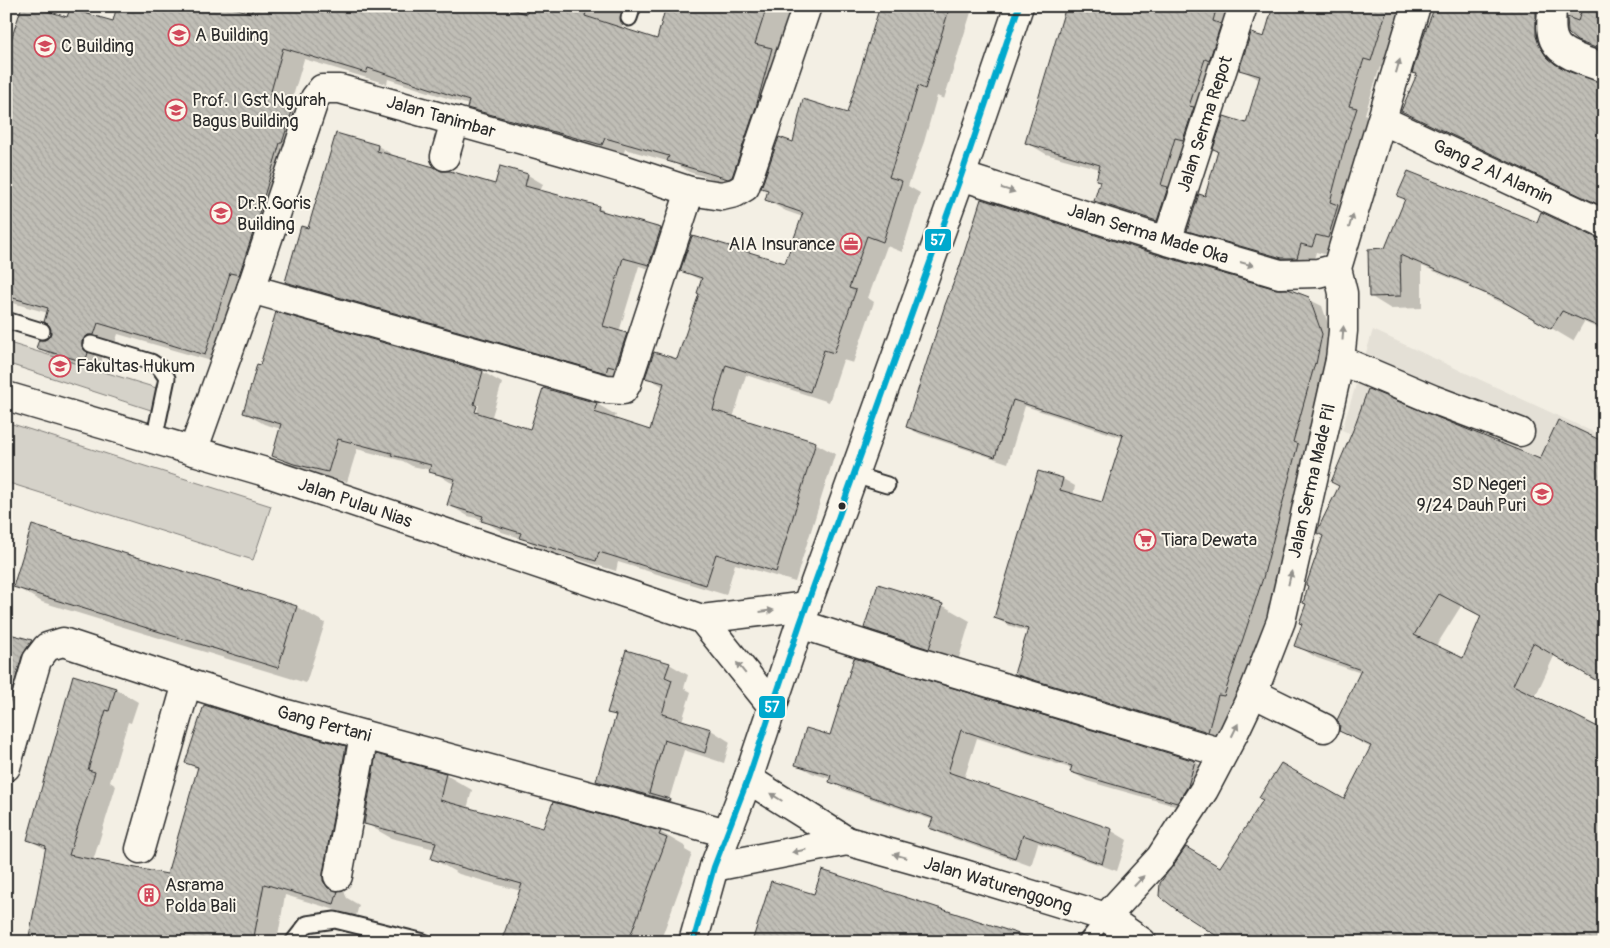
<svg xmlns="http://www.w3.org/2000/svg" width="1610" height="948" font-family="Pangolin,sans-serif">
<defs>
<pattern id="building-back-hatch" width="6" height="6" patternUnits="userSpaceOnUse" patternTransform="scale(1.25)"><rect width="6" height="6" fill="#c0beb6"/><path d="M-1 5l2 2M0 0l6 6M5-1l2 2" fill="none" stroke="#a5a39d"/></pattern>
</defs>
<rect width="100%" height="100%" fill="#f3efe4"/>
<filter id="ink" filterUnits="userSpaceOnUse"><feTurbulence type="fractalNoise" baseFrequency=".02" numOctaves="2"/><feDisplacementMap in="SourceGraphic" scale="10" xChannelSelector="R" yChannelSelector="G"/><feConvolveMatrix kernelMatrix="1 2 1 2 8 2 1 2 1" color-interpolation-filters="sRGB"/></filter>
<g filter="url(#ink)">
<!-- built -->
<polygon fill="#e4e0d6" points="1373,330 1604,437 1604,551 1342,430"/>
<!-- green -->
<g fill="#d5d2c9" stroke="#807e7a">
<polygon points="6,342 163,390 157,412 6,363"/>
<polygon points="6,422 271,506 253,560 6,482"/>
</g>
<!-- shadow -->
<g fill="#0003" fill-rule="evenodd">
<polygon points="241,6 628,6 621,29 658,41 668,6 790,6 777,52 750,190 689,172 674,163 625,149 623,156 489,119 468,108 469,105 388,79 387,84 304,59 291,103 314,115 225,365 118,334 114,346 102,353 102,360 108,366 106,373 58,359 38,348 50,338 52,333 48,313 6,301 6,59 68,19 113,23 240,11"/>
<path d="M881 6H973L944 99 937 96 924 142 908 186 920 193 902 252 887 246 868 298 874 302 853 363 843 360 829 402 746 375 733 418 815 443 835 454 795 582 735 564 726 595 618 562 616 571 540 548 524 539 502 532 483 520 468 516 449 505 455 484 450 482 431 470 412 466 403 461 357 449 347 482 315 474 293 466 274 455 281 429 264 424 245 413 483 372 502 383 492 416 496 418 495 420 530 430 597 404 616 415 614 420 651 431 664 387 647 377 678 361 701 294 702 281 682 270 786 265 803 217 786 211 766 200 769 191 763 188 794 144 848 115ZM476 405H479L475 419 472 418Z"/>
<polygon points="1195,6 1241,6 1177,232 1115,212 1095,201 1101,181 1100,169 1046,154 1026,142"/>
<polygon points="1275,6 1406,6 1387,69 1380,67 1365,114 1372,118 1328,255 1316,252 1312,266 1299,267 1204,239 1188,230 1247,125 1260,80 1240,69 1265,38"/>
<polygon points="1438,6 1557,6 1556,55 1562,67 1571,73 1604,84 1604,207 1419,121 1402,111 1418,75 1414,73"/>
<polygon points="1569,6 1604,6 1604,53 1578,40 1568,28"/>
<polygon points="337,135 378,146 393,155 393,157 441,172 496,185 528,175 543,184 540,192 599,208 613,216 661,229 676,238 665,273 639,266 619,332 626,334 642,343 622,381 301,290 286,282 309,230"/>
<polygon points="1537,224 1604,240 1604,331 1584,322 1573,341 1521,310 1493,299 1476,289 1422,266 1422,308 1391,309 1370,296 1385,249"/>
<polygon points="1162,257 1308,299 1322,306 1334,342 1305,450 1310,453 1276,586 1237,703 1231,701 1221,739 1028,681 1015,673 1028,632 1008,625 995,618 1063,479 1075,486 1073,495 1103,504 1123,438 1025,406 1008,463 920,434 907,427"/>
<path d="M1369 390 1541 460 1558 422 1597 440 1604 424V683L1555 654 1535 697 1604 731V942H1228L1182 912 1160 895 1161 883 1186 849 1221 869 1265 800 1261 797 1282 765 1345 801 1371 748 1340 731 1341 726 1339 720 1361 673 1317 658 1296 645 1303 624 1301 622 1308 604 1304 602 1310 586 1307 584 1325 536 1319 531 1341 486 1332 481 1354 431ZM1461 606 1482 617 1463 660 1436 646Z"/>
<polygon points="33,526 297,607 325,623 306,683 42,602 14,586"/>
<polygon points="942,605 970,621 957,664 894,644 866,628"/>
<polygon points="6,634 31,641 46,650 6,769"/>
<polygon points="855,659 1195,762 1210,771 1193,811 1087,781 1072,772 1073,769 977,738 964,779 1112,831 1127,840 1117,871 1038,843 1031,866 946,836 930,828 933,820 846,790 830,781 831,779 812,773 796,764 831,737"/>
<polygon points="669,664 688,675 684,688 691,692 682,721 711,730 730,742 724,763 684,750 669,800 688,811 616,792 597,781 617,717 609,712"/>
<polygon points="74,677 116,689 138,702 131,723 128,722 110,782 116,786 93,861 168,875 199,770 187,763 279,729 346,747 367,760 344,886 345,894 347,898 359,905 356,916 285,895 277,942 29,942 47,850 28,839"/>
<polygon points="377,756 446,775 472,790 467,809 544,830 660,832 686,847 685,850 692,854 660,942 502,942 521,891 459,874 433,859 435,849 391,838 365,823"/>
</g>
<!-- building -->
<g fill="url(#building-back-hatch)" stroke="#2b2b2b" fill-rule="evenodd">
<polygon points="22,6 31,6 67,17 70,9 113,21 117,6 228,6 251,13 254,6 502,6 527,14 529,6 588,6 585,16 657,39 666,6 767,6 755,44 772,48 756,107 732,177 728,179 667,161 669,156 605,138 602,145 467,108 469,101 368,68 366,73 283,48 270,95 295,102 282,143 280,143 254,230 239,275 230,273 205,355 98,323 94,335 88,335 82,341 82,347 88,353 85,362 36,348 39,340 45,340 49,337 51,333 49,325 44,322 48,308 6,296 6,55"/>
<polygon points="880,6 950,6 925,89 918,86 905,131 889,177 902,181 883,242 867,236 849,288 856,290 834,353 824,350 810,392 726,365 713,410 816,442 776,572 716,554 706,585 599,552 596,561 519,538 521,533 481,521 483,516 447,505 455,479 429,472 431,465 391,455 392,453 338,439 328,472 294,464 272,456 281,424 243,413 254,375 257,364 260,365 276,312 483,371 474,404 477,406 475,412 530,429 543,388 597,403 594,412 650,430 664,383 645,378 654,352 677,359 699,294 697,293 702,278 680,271 692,236 703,239 703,238 785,263 803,213 765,200 768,190 761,188 779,137 793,142 803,99 847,113"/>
<polygon points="1066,6 1217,6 1213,21 1221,24 1209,61 1205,59 1189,106 1194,107 1183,140 1175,138 1161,185 1168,187 1157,221 1094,201 1100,181 1096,180 1100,165 1025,143"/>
<polygon points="1273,6 1388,6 1371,61 1364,59 1349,106 1357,108 1345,145 1330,202 1338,205 1328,238 1316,235 1312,247 1301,244 1297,258 1282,258 1187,231 1199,194 1205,196 1218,151 1213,149 1224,116 1246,123 1260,76 1239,70 1251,33 1264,37"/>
<polygon points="1435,6 1536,6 1536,36 1539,45 1546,56 1555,64 1570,72 1604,83 1604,207 1401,111 1417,74 1412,73 1425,32"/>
<polygon points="1583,6 1604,6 1604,51 1577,41 1568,33 1567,17 1578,21"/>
<polygon points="336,133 378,145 377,151 434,167 441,171 450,171 495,184 500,166 528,174 525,186 599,206 598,210 661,228 649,265 623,258 603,326 627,333 615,368 608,366 606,373 285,282 301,226 308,228"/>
<polygon points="1408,171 1537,222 1541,212 1597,238 1604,239 1604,329 1562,311 1551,329 1499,299 1470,287 1471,285 1400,255 1401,296 1369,297 1368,249 1385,248 1405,199 1397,196"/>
<polygon points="981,199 1162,256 1276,289 1288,289 1309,297 1322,334 1316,364 1315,363 1293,442 1298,444 1263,578 1224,696 1218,695 1208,732 1014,674 1028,629 994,618 1038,471 1063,478 1060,490 1102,502 1123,435 1013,400 995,457 906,427 945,305 960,266"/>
<path d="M1368 389 1540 459 1558 420 1604 442V685L1533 643 1513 685 1604 730V942H1226L1181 913 1159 896 1160 883 1186 847 1220 867 1263 800 1259 798 1281 763 1344 799 1371 746 1339 731 1340 726 1337 720 1361 670 1294 646 1302 624 1299 623 1306 604 1303 603 1308 586 1306 585 1323 536 1317 533V531L1339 486 1331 482 1353 430ZM1439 594 1481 616 1463 658 1414 635Z"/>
<polygon points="32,525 297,606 278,668 13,587"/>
<polygon points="878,584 943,604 929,649 864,628"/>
<polygon points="6,633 32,640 22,656 8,706 6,705"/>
<polygon points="626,650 670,663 665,677 672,680 662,714 711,729 705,753 664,740 649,793 670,799 669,801 596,781 616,715 607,713"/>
<polygon points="854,658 1195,761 1188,786 1177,803 1070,772 1072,766 961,730 948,772 1112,829 1102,864 1023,835 1015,858 929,828 933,818 829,782 831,775 795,765 806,728 830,735"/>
<polygon points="73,675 116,688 109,711 106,710 88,770 95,772 69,855 167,874 198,767 185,763 204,705 279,728 346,746 323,873 323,881 328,888 338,891 334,904 264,884 253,942 28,942 46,846 27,840"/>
<polygon points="376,754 446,773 440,800 543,828 553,802 661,831 659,835 667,838 628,942 501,942 522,884 431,859 436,842 364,824"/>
<polygon points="822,870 1028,937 1028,942 752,942 771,881 814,894"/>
</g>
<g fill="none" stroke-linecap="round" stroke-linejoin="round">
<!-- service casing -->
<g stroke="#2b2b2b" stroke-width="19">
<g id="service">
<polyline points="629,18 633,6"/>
<polyline points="6,320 42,331"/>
<polyline points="91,344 151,362 160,368 167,378 154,440"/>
<polyline points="854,475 887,485"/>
<polyline points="293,942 307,924 335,920 424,942"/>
<polyline points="1086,942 1106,917"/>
</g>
</g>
<!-- minor casing -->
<g stroke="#2b2b2b" stroke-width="31">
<g id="minor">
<path d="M1552 6C1552 17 1549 32 1555 42 1561 55 1591 63 1604 68"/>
<polyline points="1382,120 1604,224"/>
<polyline points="445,156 455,121"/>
<polyline points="961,176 1167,241 1280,274 1318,273 1337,268"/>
<polyline points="1167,241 1243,6"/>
<polyline points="251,289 606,389 623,390 627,383 690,191"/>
<polyline points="1340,360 1432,399 1520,432"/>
<polyline points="6,396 262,471 702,619 807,606"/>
<polyline points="193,451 251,289 315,98 322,89 340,89 562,151 620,168 690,191 722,196 735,193 745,187 807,6"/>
<polyline points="702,619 772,706"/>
<polyline points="800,624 909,659 1223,753"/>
<polyline points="1253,693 1324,728"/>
<polyline points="6,767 37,660 47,647 63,642 187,683 283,713 727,833"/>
<polyline points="140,849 187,683"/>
<polyline points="338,876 364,735"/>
<polyline points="1106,917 1160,858 1204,790 1234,733 1253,693 1281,621 1340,360 1343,331 1343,293 1337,268 1416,6"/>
</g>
</g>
<!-- tertiary casing -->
<g stroke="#2b2b2b" stroke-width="31">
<g id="tertiary">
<polyline points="748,779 847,841 961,873 1106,917 1142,942"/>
<polyline points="714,867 847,841"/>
</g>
</g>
<!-- secondary casing -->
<g stroke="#2b2b2b" stroke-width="31">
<polyline id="secondary" points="693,942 714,867 748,779 800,624 961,176 1019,6"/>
</g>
<!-- service -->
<use href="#service" stroke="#fbf7ec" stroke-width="15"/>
<!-- minor -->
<use href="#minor" stroke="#fbf7ec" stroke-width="28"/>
<!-- tertiary -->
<use href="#tertiary" stroke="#fbf7ec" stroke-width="28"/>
<!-- secondary -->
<use href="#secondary" stroke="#fbf7ec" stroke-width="28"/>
<!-- bus-1 casing -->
<g stroke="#fbf7ec" stroke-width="10">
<polyline id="bus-1" points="693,942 714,867 748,779 800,624 961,176 1019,6"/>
</g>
<!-- bus-1 -->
<use href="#bus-1" stroke="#00a9ce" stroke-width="6"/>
</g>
<!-- one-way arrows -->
<defs><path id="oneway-solid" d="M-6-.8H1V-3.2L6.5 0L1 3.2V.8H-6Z" transform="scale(1.25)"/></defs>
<g fill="#93918c">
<use href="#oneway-solid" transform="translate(1398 66) rotate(-74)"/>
<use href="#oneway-solid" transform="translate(1008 190) rotate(18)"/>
<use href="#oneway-solid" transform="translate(1351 221) rotate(-73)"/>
<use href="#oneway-solid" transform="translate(1247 264) rotate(16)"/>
<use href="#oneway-solid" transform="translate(1343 333) rotate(-86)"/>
<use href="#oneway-solid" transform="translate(1290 578) rotate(-77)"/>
<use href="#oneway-solid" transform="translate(767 611) rotate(-7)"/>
<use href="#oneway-solid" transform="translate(741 668) rotate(-129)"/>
<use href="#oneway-solid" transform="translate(1235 730) rotate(-64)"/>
<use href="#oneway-solid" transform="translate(776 797) rotate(-148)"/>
<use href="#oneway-solid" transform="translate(799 851) rotate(169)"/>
<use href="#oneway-solid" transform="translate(900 856) rotate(-164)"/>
<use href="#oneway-solid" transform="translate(1139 881) rotate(-47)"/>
</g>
</g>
<!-- icons -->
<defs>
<g id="university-ring" transform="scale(1.125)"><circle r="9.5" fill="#fbf7ec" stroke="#d1495b" stroke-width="1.5"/><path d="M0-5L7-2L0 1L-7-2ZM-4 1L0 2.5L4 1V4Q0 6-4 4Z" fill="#d1495b"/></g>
<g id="office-ring" transform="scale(1.125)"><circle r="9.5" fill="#fbf7ec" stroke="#d1495b" stroke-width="1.5"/><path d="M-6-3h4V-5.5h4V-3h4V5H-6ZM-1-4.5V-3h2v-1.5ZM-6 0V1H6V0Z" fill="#d1495b"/></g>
<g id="school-ring" transform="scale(1.125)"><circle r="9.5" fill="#fbf7ec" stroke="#d1495b" stroke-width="1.5"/><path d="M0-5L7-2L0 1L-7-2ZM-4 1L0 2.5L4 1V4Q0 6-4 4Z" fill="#d1495b"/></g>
<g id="supermarket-ring" transform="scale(1.125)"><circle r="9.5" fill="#fbf7ec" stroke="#d1495b" stroke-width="1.5"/><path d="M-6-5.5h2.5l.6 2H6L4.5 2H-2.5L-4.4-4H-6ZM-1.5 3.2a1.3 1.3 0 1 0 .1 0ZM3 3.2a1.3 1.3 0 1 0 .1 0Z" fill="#d1495b"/></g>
<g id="building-ring" transform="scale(1.125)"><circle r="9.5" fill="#fbf7ec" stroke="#d1495b" stroke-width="1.5"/><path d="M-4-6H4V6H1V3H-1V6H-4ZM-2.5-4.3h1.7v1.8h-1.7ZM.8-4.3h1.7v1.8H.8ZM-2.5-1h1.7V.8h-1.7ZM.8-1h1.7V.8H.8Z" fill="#d1495b"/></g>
</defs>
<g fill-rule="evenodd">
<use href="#university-ring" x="179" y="35"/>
<use href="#university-ring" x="45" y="46"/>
<use href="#university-ring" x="176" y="110"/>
<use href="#university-ring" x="221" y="213"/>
<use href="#office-ring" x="851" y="244"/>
<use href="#university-ring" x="60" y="366"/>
<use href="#school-ring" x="1542" y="494"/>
<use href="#supermarket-ring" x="1145" y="540"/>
<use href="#building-ring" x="149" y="895"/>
</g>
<!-- markers -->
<circle fill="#2b2b2b" stroke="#fbf7ec" stroke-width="2" cx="842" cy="506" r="4.5"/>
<g text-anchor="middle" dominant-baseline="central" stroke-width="4" stroke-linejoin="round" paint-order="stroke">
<!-- poi labels -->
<g font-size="18" fill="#2b2b2b" stroke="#fbf7ec" text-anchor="start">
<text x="195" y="35">A Building</text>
<text x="61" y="46">C Building</text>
<text x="192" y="100">Prof. I Gst Ngurah<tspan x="192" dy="21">Bagus Building</tspan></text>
<text x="237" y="203">Dr.R.Goris<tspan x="237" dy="21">Building</tspan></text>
<text x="835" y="244" text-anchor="end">AIA Insurance</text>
<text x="76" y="366">Fakultas Hukum</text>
<text x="1526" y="484" text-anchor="end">SD Negeri<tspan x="1526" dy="21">9/24 Dauh Puri</tspan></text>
<text x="1161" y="540">Tiara Dewata</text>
<text x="165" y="885">Asrama<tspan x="165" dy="21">Polda Bali</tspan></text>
</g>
<!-- street labels -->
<g font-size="18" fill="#2b2b2b" stroke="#fbf7ec">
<text transform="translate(441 117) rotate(16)">Jalan Tanimbar</text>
<text transform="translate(1205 124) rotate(-72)">Jalan Serma Repot</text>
<text transform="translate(1493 172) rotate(25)">Gang 2 Al Alamin</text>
<text transform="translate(1148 234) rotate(17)">Jalan Serma Made Oka</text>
<text transform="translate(1312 481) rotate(-77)">Jalan Serma Made Pil</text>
<text transform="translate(355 503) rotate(19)">Jalan Pulau Nias</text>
<text transform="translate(324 724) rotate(15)">Gang Pertani</text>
<text transform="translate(998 885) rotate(17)">Jalan Waturenggong</text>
</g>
</g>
<g stroke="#fbf7ec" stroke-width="2">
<rect x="924" y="228" width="28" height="24" rx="5" fill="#00a9ce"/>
<rect x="758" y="695" width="28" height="24" rx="5" fill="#00a9ce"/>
</g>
<g font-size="14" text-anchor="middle" font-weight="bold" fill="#fff">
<text x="938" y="245">57</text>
<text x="772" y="712">57</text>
</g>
<!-- margin -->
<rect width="1610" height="948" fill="none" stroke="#fbf7ec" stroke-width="25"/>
<rect x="12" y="12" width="1585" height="923" fill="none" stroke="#2b2b2b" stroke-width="2" filter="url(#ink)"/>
</svg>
